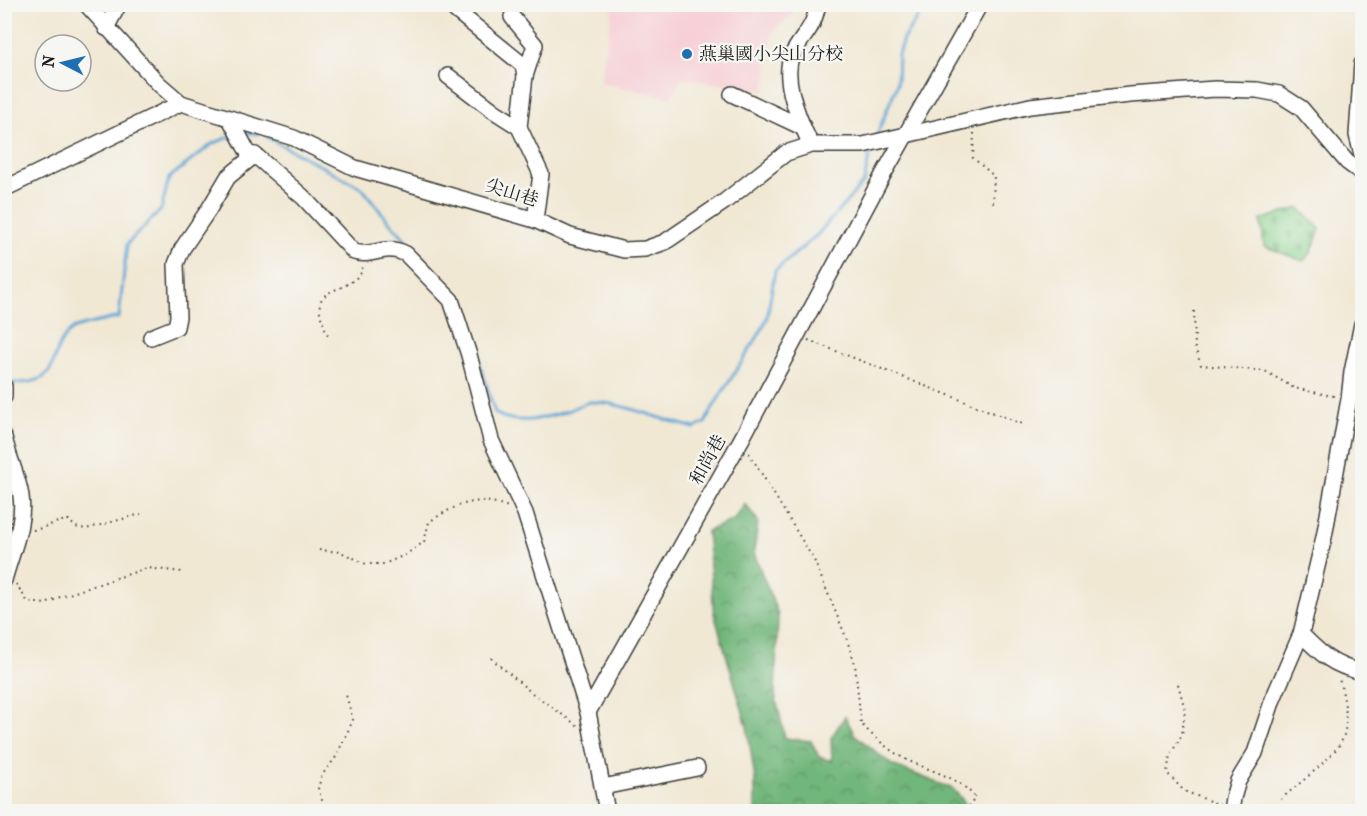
<svg xmlns="http://www.w3.org/2000/svg" width="1367" height="816" font-family="'IM FELL French Canon','Noto Serif TC',serif">
<defs>
<pattern id="forest-crowns" width="20" height="18" patternUnits="userSpaceOnUse" patternTransform="scale(1.5)"><rect width="20" height="18" fill="#71b67a"/><path d="M2 6a3 3 0 1 1 6 0M12 15a3 3 0 1 1 6 0" fill="none" stroke="#5c9363"/></pattern>
<pattern id="cemetery-stones" width="16" height="16" patternUnits="userSpaceOnUse" patternTransform="scale(1.5)"><rect width="16" height="16" fill="#8cd48f"/><path d="M2 7V4a2 2 0 0 1 4 0v3zM10 15v-3a2 2 0 0 1 4 0v3z" fill="#78b57b"/></pattern>
</defs>
<rect width="100%" height="100%" fill="#f6f6f2"/>
<filter id="ink" filterUnits="userSpaceOnUse"><feTurbulence type="fractalNoise" baseFrequency=".0167" numOctaves="2"/><feDisplacementMap in="SourceGraphic" scale="12" xChannelSelector="R" yChannelSelector="G"/><feConvolveMatrix kernelMatrix="1 2 1 2 8 2 1 2 1" color-interpolation-filters="sRGB"/></filter>
<filter id="wash" filterUnits="userSpaceOnUse"><feTurbulence type="fractalNoise" baseFrequency=".008" numOctaves="4" result="noise"/><feDisplacementMap in="SourceGraphic" scale="24" xChannelSelector="R" yChannelSelector="G"/><feGaussianBlur stdDeviation="1.35" result="paint"/><feColorMatrix in="noise" values="0 0 0 0 0 0 0 0 0 0 0 0 0 0 0 0 0 1.4 0 .05"/><feComposite in="paint" operator="in"/></filter>
<g filter="url(#wash)">
<rect width="100%" height="100%" fill="#f1e8d4"/>
<!-- built -->
<polygon fill="#f7cfd5" points="613,5 613,4 794,5 793,15 773,30 765,91 681,78 671,98 600,82"/>
<!-- forest -->
<polygon fill="url(#forest-crowns)" stroke="#46694b" stroke-width="1.5" points="745,504 758,521 754,553 778,615 775,695 785,738 811,741 819,757 832,761 831,738 845,716 854,734 892,765 953,789 965,803 958,811 755,811 755,779 747,726 714,613 707,531 734,520"/>
<!-- cemetery -->
<polygon fill="url(#cemetery-stones)" stroke="#547856" stroke-width="1.5" points="1299,208 1320,229 1311,253 1303,261 1264,246 1261,220"/>
<g fill="none" stroke-linecap="round" stroke-linejoin="round">
<!-- stream -->
<g stroke="#5ea5d4" stroke-width="3">
<polyline points="243,132 258,134"/>
<path d="M267 137 362 188 385 217 468 307 480 364 495 413C518 427 546 418 570 410 577 407 585 402 592 402 621 402 665 421 695 428L705 423 715 404 760 333 767 318 775 271 817 235 864 182 871 149"/>
<polyline points="876,137 897,85 898,55 903,39 927,4"/>
<path d="M7 383C70 386 41 354 73 329 79 325 110 320 119 317L127 244 161 210 169 178 212 144 234 135"/>
</g>
</g>
</g>
<g filter="url(#ink)">
<g fill="none" stroke-linecap="round" stroke-linejoin="round">
<!-- minor casing -->
<g stroke="#3c3b38" stroke-width="18">
<g id="minor">
<polyline points="86,4 159,84 181,103 294,138 355,168 535,220 570,236 624,250 645,249 665,242 724,202 786,153 811,145 863,145 1030,106 1130,95 1215,89 1257,90 1279,94 1301,108 1347,162 1362,173"/>
<polyline points="455,10 523,65 525,76 519,127 541,174 535,220"/>
<polyline points="512,17 535,45 525,76"/>
<polyline points="106,28 119,4"/>
<polyline points="1362,64 1357,135 1362,155"/>
<polyline points="448,76 494,111 519,127"/>
<polyline points="732,94 802,127"/>
<path d="M811 145C800 122 781 80 792 55 803 34 813 31 818 4"/>
<path d="M251 158 255 155 303 197 354 252C373 258 384 243 406 254L451 300 469 355 491 440 525 513 588 712"/>
<polyline points="4,189 181,103"/>
<polyline points="151,337 176,327 178,317 176,264 182,249 209,209 228,177 251,158 230,119"/>
<polyline points="4,386 4,397"/>
<path d="M4 437C8 457 18 476 21 496 25 525 11 553 4 580"/>
<path d="M1301 634C1322 655 1333 666 1362 672"/>
<polyline points="603,787 697,768"/>
<polyline points="607,812 588,712 741,440 883,175 980,4"/>
<polyline points="1231,812 1233,798 1238,781 1255,753 1273,699 1301,634 1324,537 1349,399 1352,372 1362,324"/>
</g>
</g>
<!-- path -->
<g stroke="#3c3b38" stroke-width="2" stroke-dasharray="1.5 4.5" stroke-linecap="butt">
<polyline points="974,133 973,158 994,176 993,204"/>
<polyline points="1194,311 1195,348 1201,365 1265,371 1294,388 1338,397"/>
<path d="M328 335C302 280 343 300 363 270L361 265"/>
<polyline points="808,340 1025,425"/>
<path d="M749 453 814 560 846 637 855 664 861 724C875 738 892 753 909 761 933 772 956 776 974 796L973 801 964 812"/>
<path d="M33 530C46 528 55 521 69 520L75 527 86 529 141 514"/>
<path d="M319 550 341 552 366 564H384L405 555 424 542 429 522C455 505 477 494 508 507"/>
<polyline points="16,584 28,602 46,604 60,597 147,568 183,572"/>
<polyline points="491,658 532,693 578,726"/>
<polyline points="1178,684 1185,710 1182,735 1170,755 1167,773 1184,791 1220,805"/>
<path d="M1281 799C1296 786 1335 756 1342 740 1350 723 1344 696 1339 679"/>
<polyline points="326,812 318,788 322,775 336,757 353,720 346,695"/>
</g>
<!-- minor -->
<use href="#minor" stroke="#fff" stroke-width="15"/>
</g>
</g>
<!-- markers -->
<circle fill="#1f6fb2" stroke="#f6f6f2" stroke-width="2" cx="687" cy="54" r="6"/>
<g text-anchor="middle" dominant-baseline="central" stroke-width="4.5" stroke-linejoin="round" paint-order="stroke">
<!-- poi labels -->
<g font-size="18" fill="#1c1c1c" stroke="#f6f6f2" text-anchor="start">
<text x="699" y="54">燕巢國小尖山分校</text>
</g>
<!-- street labels -->
<g font-size="18" fill="#1c1c1c" stroke="#f6f6f2">
<text transform="translate(512 193) rotate(17)">尖山巷</text>
<text transform="translate(708 460) rotate(-61)">和尚巷</text>
</g>
</g>
<!-- margin -->
<rect width="1367" height="816" fill="none" stroke="#f6f6f2" stroke-width="24"/>
<!-- north arrow -->
<g transform="translate(63 63) rotate(277)"><circle r="28" fill="#f6f6f2" stroke="#9f9f9c" stroke-width="1.5"/>
<path d="M0-4.5L10 22L0 15L-10 22Z" fill="#1f6fb2"/>
<text y="-9" font-size="16" font-weight="bold" text-anchor="middle" fill="#1c1c1c">N</text>
</g>
</svg>
